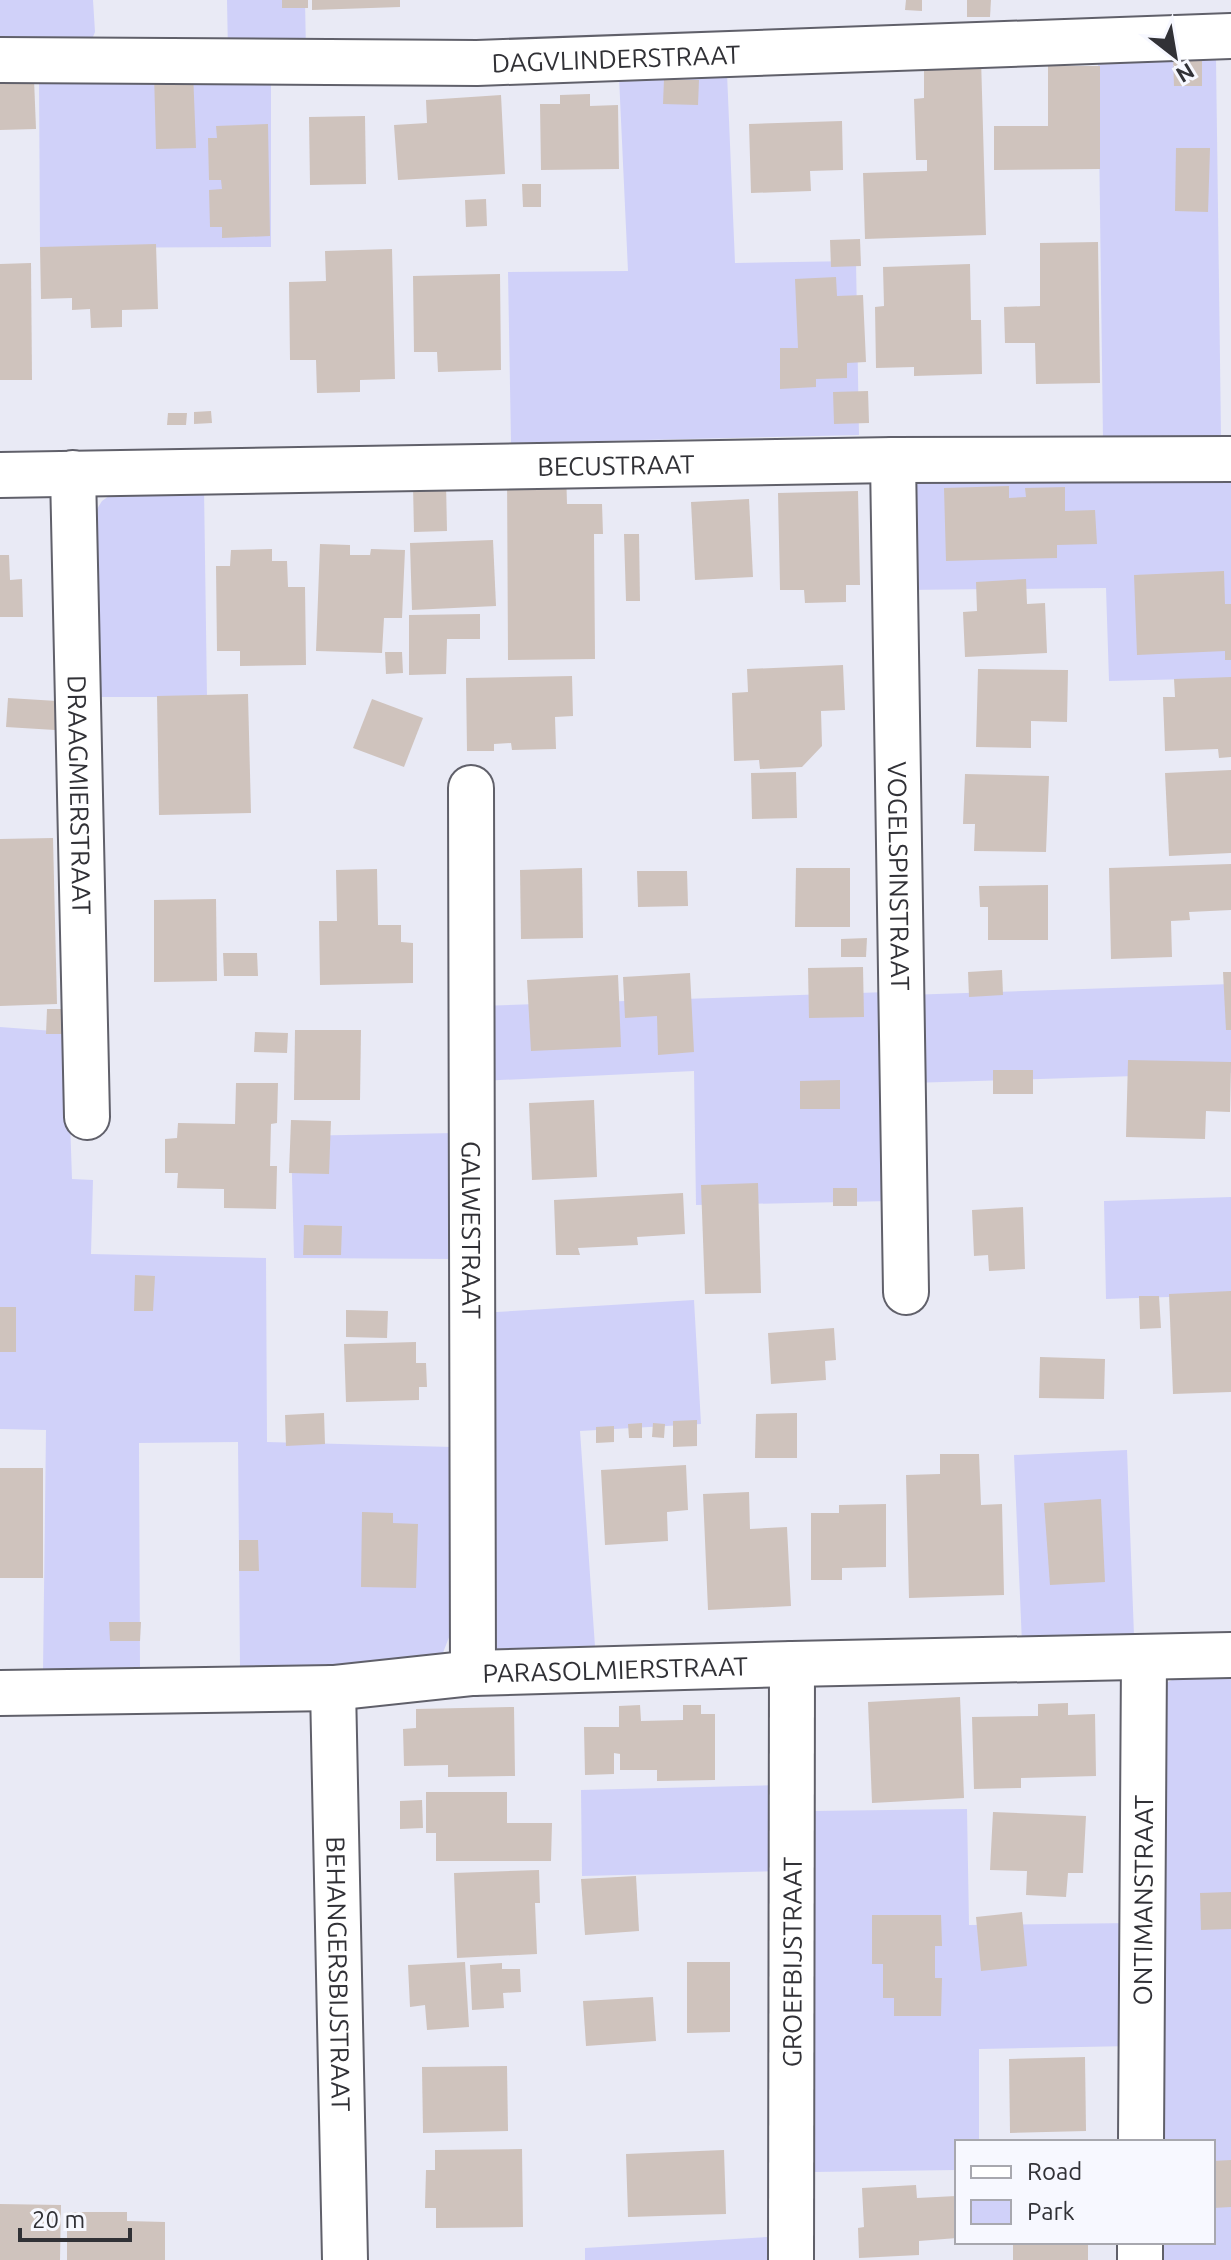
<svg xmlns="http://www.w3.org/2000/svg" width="1231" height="2260" font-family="Ubuntu,sans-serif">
<rect width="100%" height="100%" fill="#e9eaf5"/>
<!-- green -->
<g fill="#d0d1f9">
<polygon points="0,0 93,0 95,32 87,51 0,53"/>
<polygon points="227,0 305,0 306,53 228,53"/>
<polygon points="1216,59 1221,436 1103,439 1098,61"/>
<polygon points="727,73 735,263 856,261 859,435 511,443 508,272 628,271 619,77"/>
<polygon points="271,78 271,247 40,248 39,80"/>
<polygon points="1231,478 1231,678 1109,681 1106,588 904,590 907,493 920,482"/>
<polygon points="204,488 207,697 97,697 92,517 102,501 119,489"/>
<polygon points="1231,984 1231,1073 910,1083 907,995"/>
<polygon points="888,992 891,1201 696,1205 694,1071 480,1081 480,1006"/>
<polygon points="0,1027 67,1032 72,1179 93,1180 91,1254 266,1258 267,1442 452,1447 451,1632 441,1658 417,1667 240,1668 238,1442 139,1443 140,1669 43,1672 46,1430 0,1429"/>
<polygon points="456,1133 456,1259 294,1258 291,1136"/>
<polygon points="1231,1197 1231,1295 1106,1299 1104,1201"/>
<polygon points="694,1300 701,1424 580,1431 596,1661 501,1665 483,1649 479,1313"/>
<polygon points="1127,1450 1135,1662 1023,1667 1014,1455"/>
<polygon points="1184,1674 1231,1674 1231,2260 1157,2260 1157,2242 1213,2242 1213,2142 1158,2142 1164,1684"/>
<polygon points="783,1785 785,1871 582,1876 581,1790"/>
<polygon points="967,1809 969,1925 1131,1923 1132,2046 979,2049 979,2142 957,2142 957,2170 813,2172 811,1811"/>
<polygon points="784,2236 785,2260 585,2260 585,2248"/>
</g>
<!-- building -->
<g fill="#cfc3bd">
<rect x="282" y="0" width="26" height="8"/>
<polygon points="312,0 400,0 400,7 312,10"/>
<polygon points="906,0 922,0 922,11 905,10"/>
<polygon points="967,0 991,0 990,17 967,17"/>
<polygon points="1173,57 1202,57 1202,86 1174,86"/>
<polygon points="981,58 986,235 865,239 863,173 927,171 927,160 916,160 914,99 924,98 924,60"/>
<polygon points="1048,66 1100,66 1100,169 994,170 994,126 1048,126"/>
<polygon points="193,71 196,148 156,149 154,73"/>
<polygon points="34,79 36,129 0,130 0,80"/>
<polygon points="664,79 699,80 698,105 663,104"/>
<polygon points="590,94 590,106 618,105 619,169 541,170 540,104 560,104 560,95"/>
<polygon points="501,95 505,174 398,180 394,125 427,123 426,100"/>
<polygon points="365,116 366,184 310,185 309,117"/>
<polygon points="842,121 843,170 810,171 811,191 751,193 749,124"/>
<polygon points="268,124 270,236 222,238 222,227 210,227 209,190 222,189 221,180 209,180 208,138 217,138 216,126"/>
<polygon points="1176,148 1210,148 1208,212 1175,211"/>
<polygon points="522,184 541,184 541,207 523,207"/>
<polygon points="486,199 487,226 466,227 465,200"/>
<polygon points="860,239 861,266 831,267 830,240"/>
<polygon points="1098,242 1100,383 1036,384 1035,343 1005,343 1004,307 1040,306 1040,243"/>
<polygon points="156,244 158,309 122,310 122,327 91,328 90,309 72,310 72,298 41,299 40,247"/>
<polygon points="392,249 395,379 360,380 360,392 317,393 316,360 290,360 289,282 326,281 325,251"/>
<polygon points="31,263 32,380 0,380 0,264"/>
<polygon points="970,264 971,320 981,320 982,374 914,376 914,367 876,368 875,307 884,306 883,267"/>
<polygon points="500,274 501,370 438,372 437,352 414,352 413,276"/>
<polygon points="836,277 837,296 863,295 866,362 847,363 847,378 816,379 816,387 780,389 780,348 798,348 795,279"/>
<polygon points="868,391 869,423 834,424 833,392"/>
<polygon points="211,411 212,423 194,424 194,412"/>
<polygon points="168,413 187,413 186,425 167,425"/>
<polygon points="566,469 567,504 602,504 603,534 594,534 595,659 508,660 507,471"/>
<polygon points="446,483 447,531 414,532 413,485"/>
<polygon points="1009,486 1009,498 1026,497 1025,488 1065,487 1065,511 1095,510 1097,544 1057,545 1057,558 946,561 944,488"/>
<polygon points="858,491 860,585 846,585 846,602 805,603 804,590 780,590 778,493"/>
<polygon points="749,499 753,577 695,580 691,502"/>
<polygon points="624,534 639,534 640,601 626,601"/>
<polygon points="493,540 496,606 412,610 410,543"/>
<polygon points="320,544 350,545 350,555 370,555 371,549 405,550 402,618 384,618 382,653 316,651"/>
<polygon points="272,549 272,561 287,561 288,587 305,587 306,665 240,666 240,651 217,651 216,566 230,566 231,550"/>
<polygon points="0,555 9,555 10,580 22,579 23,617 0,617"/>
<polygon points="1224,571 1225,604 1231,604 1231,660 1225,660 1225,651 1137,655 1134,575"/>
<polygon points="1026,579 1027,604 1045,603 1047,653 965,657 963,612 977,611 976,582"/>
<polygon points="480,614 480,639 447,639 446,674 409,675 409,615"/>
<polygon points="385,652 402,652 403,673 386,674"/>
<polygon points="843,665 845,710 821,711 822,746 802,767 760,769 759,760 734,761 732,693 748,692 747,669"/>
<polygon points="978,669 1068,670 1067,722 1031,721 1031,748 976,747"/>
<polygon points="572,676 573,716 555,717 556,749 512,750 511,743 494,744 494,751 467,751 466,678"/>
<polygon points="1231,677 1231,757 1219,758 1218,749 1165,751 1163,697 1175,697 1174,679"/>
<polygon points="248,694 251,813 159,815 157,696"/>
<polygon points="8,698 57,701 55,730 6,727"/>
<polygon points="372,699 423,718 404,767 353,748"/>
<polygon points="1231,770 1231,853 1169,856 1165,773"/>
<polygon points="796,772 797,818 752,819 751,773"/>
<polygon points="965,774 1049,776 1046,852 974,851 975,824 963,824"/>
<polygon points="53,838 57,1004 0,1006 0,839"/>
<polygon points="1231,864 1231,910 1189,912 1190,920 1171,921 1172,957 1111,959 1109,868"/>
<polygon points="582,868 583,938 521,939 520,870"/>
<polygon points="796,868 850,868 850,927 795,927"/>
<polygon points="377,869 378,925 401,925 401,942 413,943 413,983 320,985 319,921 337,921 336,870"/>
<polygon points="637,871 687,871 688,906 638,907"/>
<polygon points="1048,885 1048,940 988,940 988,907 980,907 979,886"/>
<polygon points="216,899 217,981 154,982 154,900"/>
<polygon points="867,938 866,957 841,957 841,939"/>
<polygon points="223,953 257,953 258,976 224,976"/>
<polygon points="863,967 864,1017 809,1018 808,968"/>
<polygon points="1002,970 1003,995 969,997 968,972"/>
<polygon points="1223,972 1231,972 1231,1030 1226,1030"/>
<polygon points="690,973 694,1052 658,1055 657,1016 625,1018 623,977"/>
<polygon points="618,975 621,1047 531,1051 527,980"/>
<polygon points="47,1009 65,1009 64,1034 46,1034"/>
<polygon points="295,1030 361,1030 360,1100 294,1100"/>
<polygon points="255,1032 288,1033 287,1053 254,1052"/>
<polygon points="1128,1060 1231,1062 1230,1112 1206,1111 1205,1139 1126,1137"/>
<rect x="993" y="1070" width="40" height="24"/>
<polygon points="840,1080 840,1109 800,1109 800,1081"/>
<polygon points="236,1083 278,1083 277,1123 271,1124 270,1166 277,1166 276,1209 224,1208 224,1189 177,1188 178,1173 165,1173 165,1139 177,1138 178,1123 235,1124"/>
<polygon points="594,1100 597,1177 532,1180 529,1103"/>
<polygon points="291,1120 331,1121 329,1174 289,1173"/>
<polygon points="758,1183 761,1293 705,1294 701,1185"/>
<rect x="833" y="1188" width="24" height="18"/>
<polygon points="683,1193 685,1234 637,1237 638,1245 578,1248 580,1255 556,1255 554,1200"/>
<polygon points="1023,1207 1025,1269 989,1271 988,1255 974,1256 972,1210"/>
<polygon points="304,1225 342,1226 341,1255 303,1255"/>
<polygon points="135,1275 155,1276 153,1311 134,1311"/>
<polygon points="1231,1291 1231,1392 1173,1394 1169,1294"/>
<polygon points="1139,1296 1159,1296 1161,1328 1140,1329"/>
<rect x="0" y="1307" width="16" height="45"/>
<polygon points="346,1310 388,1311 387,1338 346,1337"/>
<polygon points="834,1328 836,1360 825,1361 826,1380 771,1384 768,1333"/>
<polygon points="416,1342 416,1363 426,1363 427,1387 419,1387 419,1400 346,1402 344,1344"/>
<polygon points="1040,1357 1105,1359 1104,1399 1039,1398"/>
<polygon points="324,1413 325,1444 286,1446 285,1415"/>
<polygon points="797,1413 797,1458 755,1458 756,1414"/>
<polygon points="697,1420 697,1446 673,1447 673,1421"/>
<polygon points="642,1423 642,1438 629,1438 628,1424"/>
<polygon points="653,1423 665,1424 664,1438 652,1437"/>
<polygon points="614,1426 614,1442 596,1443 596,1427"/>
<polygon points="940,1454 979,1454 981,1505 1002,1504 1004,1595 909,1598 906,1475 940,1474"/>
<polygon points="686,1465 688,1510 667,1512 668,1541 605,1545 601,1470"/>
<rect x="0" y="1468" width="43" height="110"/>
<polygon points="749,1492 750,1529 787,1527 791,1606 708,1610 703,1494"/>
<polygon points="1101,1499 1105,1582 1050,1585 1044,1503"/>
<polygon points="886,1504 886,1567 842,1568 842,1580 811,1580 811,1513 839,1513 839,1505"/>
<polygon points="362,1512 393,1513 393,1523 418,1524 416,1588 361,1587"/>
<polygon points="239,1540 258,1540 259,1571 239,1571"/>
<polygon points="109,1622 141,1622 140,1641 110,1641"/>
<polygon points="960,1697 964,1798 872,1803 868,1702"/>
<polygon points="1068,1703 1068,1715 1095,1714 1096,1776 1021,1778 1021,1788 974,1789 972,1717 1038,1716 1038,1704"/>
<polygon points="640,1705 641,1721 683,1720 683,1705 701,1705 701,1714 715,1714 715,1780 657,1781 657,1770 620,1770 620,1754 614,1753 614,1774 585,1775 584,1727 619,1727 619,1706"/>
<polygon points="514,1707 515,1776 448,1777 448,1765 404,1766 403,1729 416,1728 416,1709"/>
<polygon points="426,1792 507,1792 507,1823 552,1823 551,1861 436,1861 436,1833 426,1833"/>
<polygon points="422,1800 423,1828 400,1829 400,1801"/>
<polygon points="993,1812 1086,1816 1083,1873 1068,1873 1066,1897 1026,1895 1027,1871 990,1870"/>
<polygon points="539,1870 540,1903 535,1903 537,1954 457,1958 454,1873"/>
<polygon points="636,1876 639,1931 585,1935 581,1879"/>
<polygon points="1231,1892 1231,1929 1201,1930 1200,1893"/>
<polygon points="1022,1912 1027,1966 981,1971 976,1917"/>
<polygon points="872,1915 941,1915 942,1946 935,1946 935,1978 942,1978 941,2016 894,2016 894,1998 883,1998 883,1964 872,1964"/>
<polygon points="465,1962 469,2027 427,2030 425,2005 410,2007 408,1965"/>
<polygon points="687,1962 730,1962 730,2032 687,2033"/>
<polygon points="502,1963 502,1969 520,1969 521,1992 503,1993 504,2008 472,2010 470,1965"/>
<polygon points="653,1997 656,2041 586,2046 583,2001"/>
<polygon points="1085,2057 1086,2131 1010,2133 1009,2059"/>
<polygon points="507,2066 508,2131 423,2133 422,2067"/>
<polygon points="522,2149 523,2227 436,2228 436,2208 425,2208 426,2170 435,2170 435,2150"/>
<polygon points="724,2150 726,2214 628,2217 626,2154"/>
<polygon points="1231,2160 1231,2207 1213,2208 1213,2161"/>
<polygon points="916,2185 917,2198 956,2196 957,2238 919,2241 919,2255 859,2258 858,2228 864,2227 862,2188"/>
<polygon points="0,2204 61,2205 60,2260 0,2260"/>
<polygon points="67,2212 127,2212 127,2221 165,2222 165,2260 67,2260"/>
<rect x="1013" y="2242" width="75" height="18"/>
</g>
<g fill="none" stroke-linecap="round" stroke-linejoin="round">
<!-- minor casing -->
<g stroke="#60606a" stroke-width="48">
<g id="minor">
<path id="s1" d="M0 60 477 63 1231 36"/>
<path id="s2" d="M893 460 906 1292"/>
<path id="s3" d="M73 473 87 1117"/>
<path id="s4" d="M0 475 893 460 1231 459"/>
<path id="s5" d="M471 788 473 1673"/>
<path id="s6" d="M333 1688 345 2260"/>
<path id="s7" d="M0 1693 333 1688 473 1673 792 1664 1231 1655"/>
<path id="s8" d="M1141 2142 1144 1658"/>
<path id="s9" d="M791 2260 792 1664"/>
<polyline points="1140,2260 1140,2242"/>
</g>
</g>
<!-- minor -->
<use href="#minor" stroke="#fff" stroke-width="44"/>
</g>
<g text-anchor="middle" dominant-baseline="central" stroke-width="6" stroke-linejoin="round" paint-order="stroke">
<!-- street labels -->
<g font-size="26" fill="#313136" stroke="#f7f8ff">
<text stroke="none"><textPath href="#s1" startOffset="616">DAGVLINDERSTRAAT</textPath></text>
<text stroke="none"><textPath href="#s4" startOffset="616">BECUSTRAAT</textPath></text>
<text stroke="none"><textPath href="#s3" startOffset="322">DRAAGMIERSTRAAT</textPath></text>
<text stroke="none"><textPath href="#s2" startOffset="416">VOGELSPINSTRAAT</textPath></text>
<text stroke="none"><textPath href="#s5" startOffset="442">GALWESTRAAT</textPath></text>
<text stroke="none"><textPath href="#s7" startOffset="616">PARASOLMIERSTRAAT</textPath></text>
<text stroke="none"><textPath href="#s8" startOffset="242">ONTIMANSTRAAT</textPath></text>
<text stroke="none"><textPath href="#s9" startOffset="298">GROEFBIJSTRAAT</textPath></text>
<text stroke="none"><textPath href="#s6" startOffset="286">BEHANGERSBIJSTRAAT</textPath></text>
</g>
</g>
<!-- legend -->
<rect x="955" y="2140" width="260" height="104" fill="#f7f8ff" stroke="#a8a8af" stroke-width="2"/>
<rect x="971" y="2166" width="40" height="12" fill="#ffffff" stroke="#a8a8af" stroke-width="2"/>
<text x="1027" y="2180" font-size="24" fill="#313136">Road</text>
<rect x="971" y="2200" width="40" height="24" fill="#d0d1f9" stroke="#a8a8af" stroke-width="2"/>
<text x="1027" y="2220" font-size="24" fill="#313136">Park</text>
<!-- north arrow -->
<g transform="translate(1175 56) rotate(149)" stroke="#f7f8ff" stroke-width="6" paint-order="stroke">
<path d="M0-6L14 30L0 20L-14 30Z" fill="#313136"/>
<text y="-12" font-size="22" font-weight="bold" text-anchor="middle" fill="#313136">N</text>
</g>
<!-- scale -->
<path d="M20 2228v12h110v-12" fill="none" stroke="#313136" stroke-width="4"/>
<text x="32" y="2228" font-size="24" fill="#313136" stroke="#f7f8ff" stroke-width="6" paint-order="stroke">20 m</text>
</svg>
